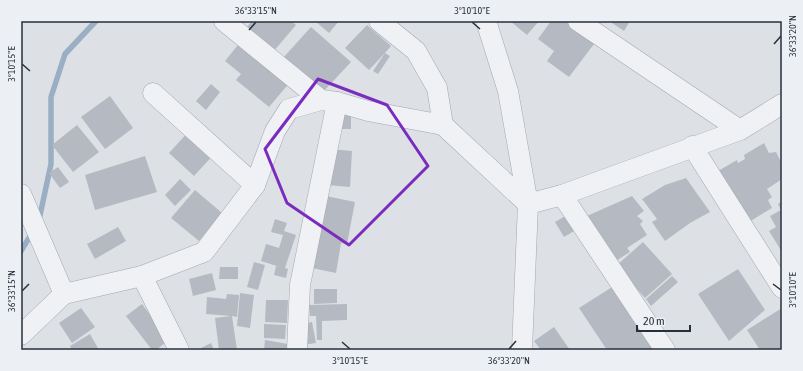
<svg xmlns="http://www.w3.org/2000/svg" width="803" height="371" font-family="'Asap Condensed',sans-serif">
<rect width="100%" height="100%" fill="#dde1e6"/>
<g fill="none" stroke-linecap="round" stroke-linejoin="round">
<!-- stream -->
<g stroke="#9aafc4" stroke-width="5.5">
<polyline points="39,220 51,164 51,97 65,54 96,21"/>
<polyline points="21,251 32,233"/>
</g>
</g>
<!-- building -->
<g fill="#b5bac2">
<polygon points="252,21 291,21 296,25 273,52 245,29"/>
<polygon points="315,21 339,21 329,33"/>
<polygon points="510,21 539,21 527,35"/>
<polygon points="551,21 571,21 597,40 569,77 547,61 554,51 538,39"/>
<polygon points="613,21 630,21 624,31 612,23"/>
<polygon points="367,25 391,46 385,53 390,56 378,74 373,71 385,53 369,70 345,48"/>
<polygon points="311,27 351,62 322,93 283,58"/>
<polygon points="242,40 291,81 269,107 236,80 241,74 225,61"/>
<polygon points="211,84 220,92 206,110 196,101"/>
<polygon points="110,96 133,128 105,149 81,117"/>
<polygon points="338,114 351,115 351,129 337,129"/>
<polygon points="77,125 99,152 73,172 52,145"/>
<polygon points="191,129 216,152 194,176 169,153"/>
<polygon points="764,143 769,153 776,152 782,164 782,179 767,189 772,197 768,200 772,208 749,222 718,171 737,160 738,163 745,159 744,155"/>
<polygon points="330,149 352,151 350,187 327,185"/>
<polygon points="145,156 157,192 95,210 85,175"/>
<polygon points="58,167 69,182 60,188 49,173"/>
<polygon points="686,178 710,212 690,223 665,241 652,222 657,219 642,199 665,185"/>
<polygon points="180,179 191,190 175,206 165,195"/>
<polygon points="195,190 222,213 199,241 171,218"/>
<polygon points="326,196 355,202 347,244 341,243 336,273 312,268"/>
<polygon points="632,196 644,211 637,216 643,221 640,224 647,235 627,248 630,252 614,262 587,216"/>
<polygon points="782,201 782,252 769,231 776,227 770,216 781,210 778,204"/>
<polygon points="567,215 576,230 564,237 555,222"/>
<polygon points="275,219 287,223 284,231 296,235 285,268 288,269 286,278 274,275 276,266 280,267 261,261 266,244 279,248 283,235 271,232"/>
<polygon points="118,227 126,241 95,259 87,244"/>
<polygon points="643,242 672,274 645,298 616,266"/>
<polygon points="254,262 265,265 258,290 247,287"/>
<polygon points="220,267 238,267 238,279 219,279"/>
<polygon points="738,269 765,310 729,341 698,294"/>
<polygon points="212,273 216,290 193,296 189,279"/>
<polygon points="672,276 678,282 651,306 646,299"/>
<polygon points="620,282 662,350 607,350 579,308"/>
<polygon points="314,289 337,289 337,303 314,304"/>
<polygon points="240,293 254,295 250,328 237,326"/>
<polygon points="227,294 239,295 237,317 232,316 237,350 219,350 215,318 231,316 206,314 207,297 226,299"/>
<polygon points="266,300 288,300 287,323 265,322"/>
<polygon points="142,304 169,340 156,350 152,350 126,316"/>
<polygon points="347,304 347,320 322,321 322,340 317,340 316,316 310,316 309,305"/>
<polygon points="81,308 95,327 72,343 59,323"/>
<polygon points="782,308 782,350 760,350 747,330"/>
<polygon points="312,322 316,343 303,345 300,324"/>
<polygon points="264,324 286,325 285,339 264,338"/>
<polygon points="554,327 570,350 541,350 534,341"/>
<polygon points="90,334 99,350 72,350 70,346"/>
<polygon points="265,340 288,344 287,350 264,350"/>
<polygon points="211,343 214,350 202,350 201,348"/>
</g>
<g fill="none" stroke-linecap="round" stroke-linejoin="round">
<!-- minor casing -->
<g stroke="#a3a8b0" stroke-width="21">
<g id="minor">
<polyline points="224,21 321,100"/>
<polyline points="379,21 416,51 437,88 443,125"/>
<polyline points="486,21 508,91 528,204 522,350"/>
<polyline points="578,21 740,130"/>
<polyline points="153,93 255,185"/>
<polyline points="692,146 782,288"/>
<polyline points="21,194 64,294"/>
<polyline points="562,195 665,350"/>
<polyline points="142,276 179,350"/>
<polyline points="21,335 64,294 142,276 204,252 255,185 275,131 289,109 321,100 337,102 368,111 443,125 528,204 562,195 740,130 782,104"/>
<polyline points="297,350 300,285 337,102"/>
</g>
</g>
<!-- minor -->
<use href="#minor" stroke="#f0f1f5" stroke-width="20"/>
</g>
<!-- marked area -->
<path fill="none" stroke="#7b2cbf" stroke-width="3" stroke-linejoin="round" d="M318 79 387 105 428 166 349 245 287 203 265 149Z"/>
<!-- ticks -->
<path fill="none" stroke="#282f3c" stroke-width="1.5" d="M472 22 480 29M249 30 256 22M774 44 781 36M22 64 30 71M773 284 781 290M22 291 29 284M342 342 350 349M509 349 516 341"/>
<!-- border -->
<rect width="803" height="371" fill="none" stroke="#ecf0f4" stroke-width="44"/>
<!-- scale -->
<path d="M637 325v6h53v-6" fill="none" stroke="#282f3c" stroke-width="2"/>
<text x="643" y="325" font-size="12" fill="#282f3c" stroke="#ecf0f4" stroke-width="3" paint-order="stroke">20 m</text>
<rect x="22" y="22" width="759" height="327" fill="none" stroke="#282f3c" stroke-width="1.5"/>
<g font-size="10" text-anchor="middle" fill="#282f3c">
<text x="256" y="14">36°33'15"N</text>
<text x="472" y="14">3°10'10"E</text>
<text transform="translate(792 36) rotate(-90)" y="4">36°33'20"N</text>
<text transform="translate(11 64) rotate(-90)" y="4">3°10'15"E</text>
<text transform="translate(792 290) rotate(-90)" y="4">3°10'10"E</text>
<text transform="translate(11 291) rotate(-90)" y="4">36°33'15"N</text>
<text x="350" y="364">3°10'15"E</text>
<text x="509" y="364">36°33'20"N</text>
</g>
</svg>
